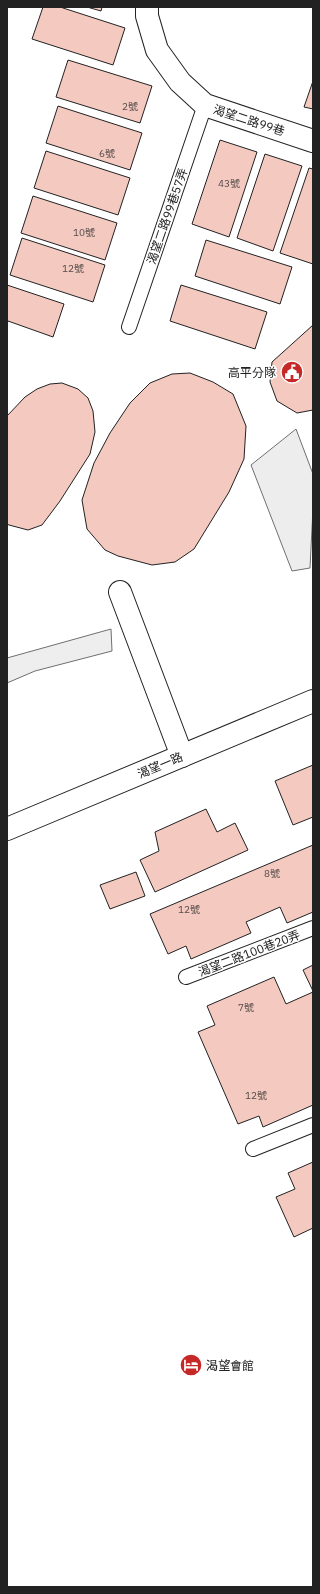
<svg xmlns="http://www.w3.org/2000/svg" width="320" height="1594" font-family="'IBM Plex Sans','Noto Sans TC',sans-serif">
<rect width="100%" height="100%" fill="#fff"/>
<!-- green -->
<polygon fill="#eee" stroke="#6f6f6f" points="111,629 112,651 35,671 7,683 7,658"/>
<!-- parking -->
<polygon fill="#ededed" stroke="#6f6f6f" points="296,429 313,474 313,508 310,568 292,571 251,465"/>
<!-- building -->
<g fill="#f3c9c0" stroke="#222">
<polygon points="43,7 60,7 125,28 113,65 32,39"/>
<polygon points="87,7 102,7 101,11"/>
<polygon points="68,60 152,86 140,123 56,97"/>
<polygon points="313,81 313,109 304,107"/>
<polygon points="58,106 142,133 130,170 46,143"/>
<polygon points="220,140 257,152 229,237 192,224"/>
<polygon points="46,151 130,178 118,215 34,188"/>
<polygon points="265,154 302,166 273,251 237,238"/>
<polygon points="309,168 313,169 313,264 280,253"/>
<polygon points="33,196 117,223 105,260 21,233"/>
<polygon points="22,238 105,265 93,302 10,275"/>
<polygon points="206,240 292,267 280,304 195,276"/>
<polygon points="7,285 64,304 53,337 8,321 7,324"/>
<polygon points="181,285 267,312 255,349 170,321"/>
<polygon points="313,325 313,410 297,413 277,401 270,382 272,362"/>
<polygon points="190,373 213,382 233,394 246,426 244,459 229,492 194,549 175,562 152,565 118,556 105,550 87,529 82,500 94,463 110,433 130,403 150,383 172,374"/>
<polygon points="62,383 78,389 88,398 93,411 95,432 90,454 60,501 42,525 28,530 9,525 7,524 7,416 25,397 37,389 50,384"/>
<polygon points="313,765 313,817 293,825 275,781"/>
<polygon points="206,809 217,832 235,823 248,850 155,892 140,860 159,851 155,832"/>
<polygon points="313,845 313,912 287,923 280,907 246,922 251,933 191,959 186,946 168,954 150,914"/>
<polygon points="136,872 145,896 110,909 100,885"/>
<polygon points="313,965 313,991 303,970"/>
<polygon points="274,977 286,1004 313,992 313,1105 263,1127 259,1116 238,1124 198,1032 215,1025 207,1006"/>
<polygon points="313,1162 313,1228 294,1237 276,1197 295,1189 288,1173"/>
</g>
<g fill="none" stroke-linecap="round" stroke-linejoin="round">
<!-- service casing -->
<g stroke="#222" stroke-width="16">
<g id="service">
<polyline points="129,327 205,105"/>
<polyline points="186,977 313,928"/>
<polyline points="253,1149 313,1125"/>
</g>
</g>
<!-- minor casing -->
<g stroke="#222" stroke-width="24">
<g id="minor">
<polyline points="147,7 147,16 157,50 180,82 205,105 313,141"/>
<polyline points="120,592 182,756"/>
<polyline points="7,829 313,701"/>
</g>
</g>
<!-- service -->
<use href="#service" stroke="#fff" stroke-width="14"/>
<!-- minor -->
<use href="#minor" stroke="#fff" stroke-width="22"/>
</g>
<!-- icons -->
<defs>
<g id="civic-disc" transform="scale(1.15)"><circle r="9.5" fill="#c62828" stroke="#fff"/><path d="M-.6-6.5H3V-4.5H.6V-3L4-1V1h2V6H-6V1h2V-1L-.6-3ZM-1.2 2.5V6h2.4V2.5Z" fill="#fff"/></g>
<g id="hotel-disc" transform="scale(1.15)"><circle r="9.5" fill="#c62828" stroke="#fff"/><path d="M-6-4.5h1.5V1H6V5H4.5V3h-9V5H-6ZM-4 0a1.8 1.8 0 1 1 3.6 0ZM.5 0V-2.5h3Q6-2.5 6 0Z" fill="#fff"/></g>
</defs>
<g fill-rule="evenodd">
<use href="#civic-disc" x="292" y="372"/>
<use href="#hotel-disc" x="191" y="1365"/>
</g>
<g text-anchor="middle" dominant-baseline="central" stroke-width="3" stroke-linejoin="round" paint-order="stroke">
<!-- number labels -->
<g font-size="10" fill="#564c4a">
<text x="130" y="106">2號</text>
<text x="107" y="153">6號</text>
<text x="229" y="183">43號</text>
<text x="84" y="232">10號</text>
<text x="73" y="268">12號</text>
<text x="272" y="873">8號</text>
<text x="189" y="909">12號</text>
<text x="246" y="1007">7號</text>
<text x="256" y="1095">12號</text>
</g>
<!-- street labels -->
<g font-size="12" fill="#222" stroke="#fff">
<text transform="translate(249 120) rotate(18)">渴望二路99巷</text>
<text transform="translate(167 216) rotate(-71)">渴望二路99巷57弄</text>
<text transform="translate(160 765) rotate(-23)">渴望一路</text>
<text transform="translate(249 953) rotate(-21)">渴望二路100巷20弄</text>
</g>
<!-- poi labels -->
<g font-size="12" fill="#222" stroke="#fff" text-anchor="end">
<text x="276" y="372">高平分隊</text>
<text x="206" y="1365" text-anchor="start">渴望會館</text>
</g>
</g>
<!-- border -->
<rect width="320" height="1594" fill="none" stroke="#222222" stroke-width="16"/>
</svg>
